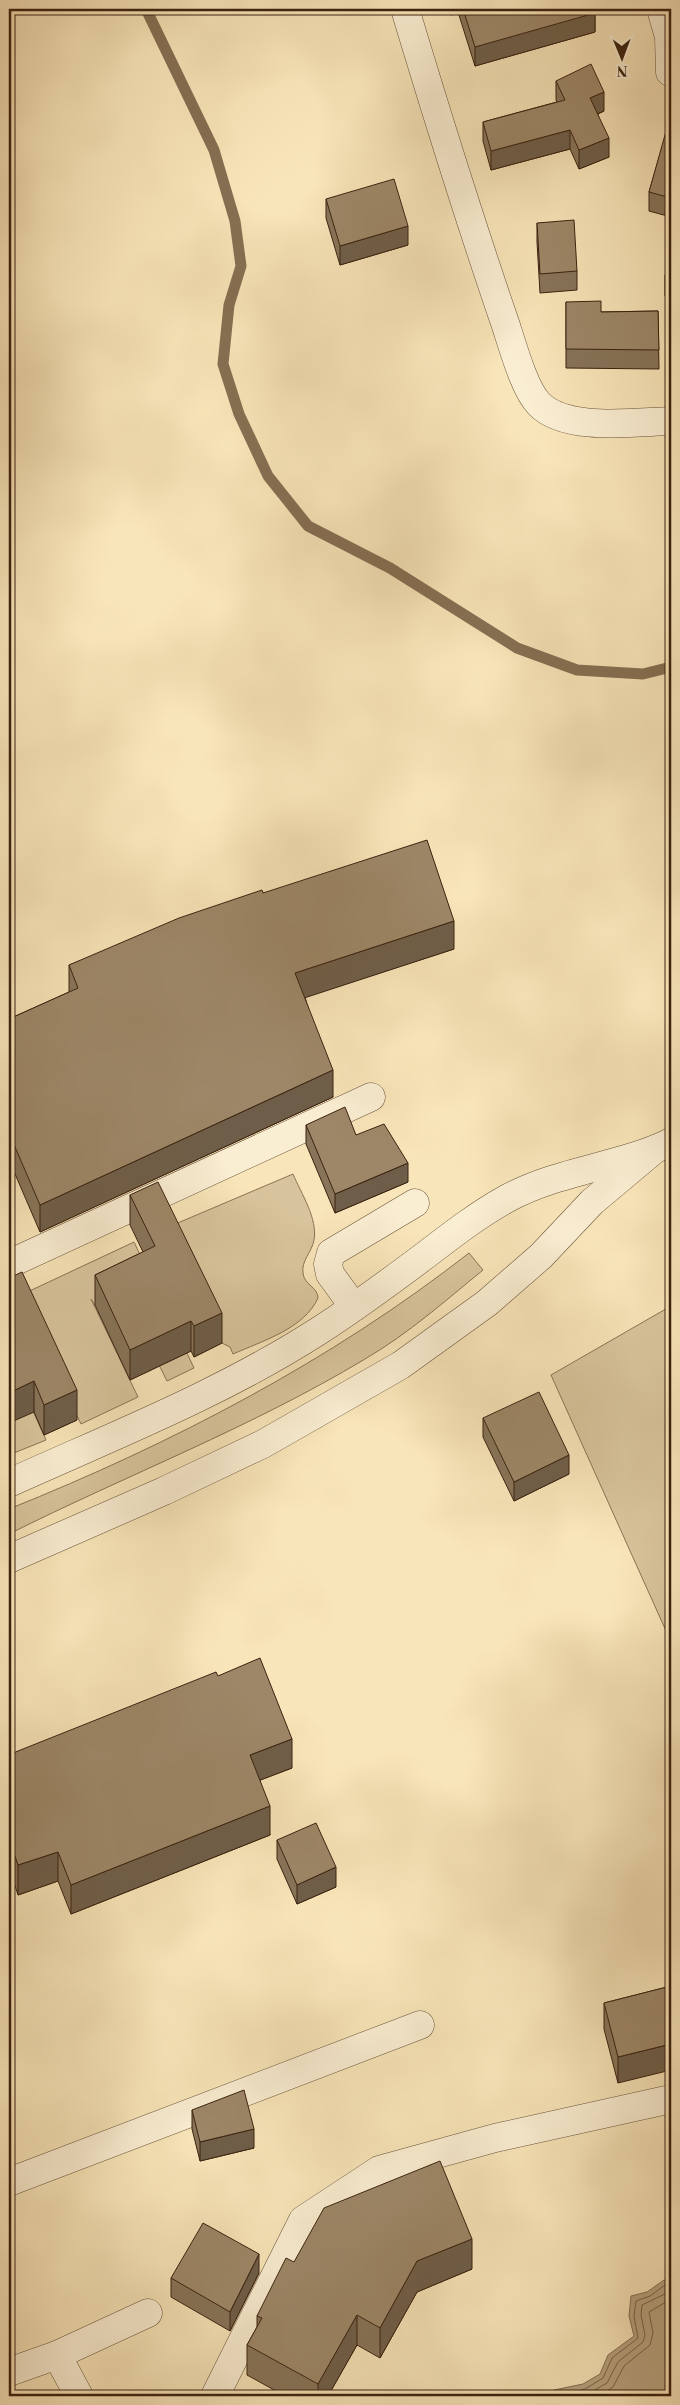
<svg xmlns="http://www.w3.org/2000/svg" width="680" height="2405" font-family="'Libre Bodoni',serif">
<rect width="100%" height="100%" fill="#f8e5b9"/>
<filter id="stains"><feTurbulence type="fractalNoise" baseFrequency=".004" numOctaves="4"/><feColorMatrix values="0 0 0 0 .2 0 0 0 0 .09 0 0 0 0 .02 0 0 0 .5 -.17"/></filter>
<radialGradient id="worn" r=".72"><stop offset=".6" stop-color="#630" stop-opacity="0"/><stop offset="1" stop-color="#630" stop-opacity=".3"/></radialGradient>
<!-- green -->
<g fill="#d8c49c" stroke="#8a7356">
<path d="M293 1174C301 1193 318 1219 314 1240 312 1252 301 1261 303 1273 304 1285 318 1287 318 1298 304 1329 262 1341 233 1354L230 1347 222 1343 166 1228Z"/>
<polygon points="134,1242 194,1368 167,1381 123,1292 95,1305 91,1299 138,1397 81,1424 21,1295"/>
<path d="M469 1253 483 1270C445 1301 408 1334 365 1359 252 1427 127 1475 9 1534V1509C171 1444 331 1361 469 1253Z"/>
<polygon points="671,1306 671,1642 551,1375"/>
<polygon points="9,1358 46,1440 9,1455"/>
</g>
<!-- water -->
<polygon fill="#b8a380" stroke="#866f53" points="664,2280 671,2280 671,2396 550,2396 554,2390 583,2384 600,2374 608,2355 634,2336 629,2316 631,2296 647,2292"/>
<g fill="none" stroke-linecap="round" stroke-linejoin="round">
<!-- shore -->
<g stroke="#7a6248" stroke-width="1">
<polyline points="556,2396 585,2389 603,2378 612,2358 638,2338 634,2316 636,2301 650,2296 665,2285 671,2285"/>
<polyline points="579,2396 588,2394 607,2383 618,2362 643,2342 645,2335 641,2315 642,2305 671,2291"/>
<polyline points="599,2396 613,2387 624,2366 650,2345 653,2333 649,2312 671,2299"/>
</g>
<!-- stream -->
<polyline stroke="#866f53" stroke-width="11" points="146,9 214,150 235,221 241,266 229,305 223,364 239,414 268,476 308,526 390,568 517,648 577,670 643,674 671,667"/>
<!-- minor casing -->
<g stroke="#6a533a" stroke-width="29">
<g id="minor">
<path d="M405 9C436 112 468 215 503 317 511 339 523 388 539 404 566 432 635 422 671 421"/>
<polyline points="661,9 669,37 670,72"/>
<polyline points="9,1264 371,1097"/>
<polyline points="354,1307 330,1274 328,1264 331,1253 415,1203"/>
<path d="M9 1483C113 1436 220 1394 317 1332 355 1308 391 1281 427 1254 453 1234 479 1214 508 1198 560 1170 620 1167 671 1142"/>
<polyline points="9,1559 164,1491 263,1444 401,1365 487,1303 541,1256 592,1202 654,1150"/>
<polyline points="9,2182 420,2025"/>
<polyline points="57,2355 79,2396"/>
<polyline points="9,2372 57,2355 148,2313"/>
<polyline points="215,2396 303,2220 379,2170 495,2138 671,2099"/>
</g>
</g>
<!-- minor -->
<use href="#minor" stroke="#faeed2" stroke-width="28"/>
</g>
<!-- wall -->
<g fill="#877459" stroke="#3b2210">
<polygon points="448,9 601,9 601,11 595,13 595,32 475,66 458,12 451,15"/>
<polygon points="556,81 604,111 598,114 609,157 579,169 570,149 491,170 483,141 483,122 557,102 556,100"/>
<polygon points="671,117 671,217 649,211 649,192"/>
<polygon points="326,199 408,245 340,265 326,218"/>
<polygon points="537,223 577,271 577,290 540,293 537,242"/>
<polygon points="671,245 671,297 665,296 665,277"/>
<polygon points="566,302 601,312 658,311 659,369 566,368"/>
<polygon points="263,893 454,949 305,997 333,1097 40,1232 9,1160 9,1019 69,992 69,965"/>
<polygon points="306,1125 356,1135 408,1182 335,1213 306,1144"/>
<polygon points="130,1195 222,1343 194,1357 191,1351 130,1380 95,1305 95,1275 143,1252 130,1225"/>
<polygon points="9,1278 77,1420 44,1435 34,1412"/>
<polygon points="483,1418 569,1474 514,1501 483,1437"/>
<polygon points="218,1676 292,1768 260,1780 270,1835 71,1914 58,1881 18,1895 9,1868 9,1755"/>
<polygon points="277,1840 336,1887 297,1904 277,1859"/>
<polygon points="671,1986 618,2083 604,2029 604,2003"/>
<polygon points="192,2110 254,2148 200,2161 192,2129"/>
<polygon points="294,2262 472,2269 417,2292 380,2358 357,2345 328,2396 285,2396 247,2375 247,2345 257,2327 257,2316"/>
<polygon points="259,2273 230,2331 171,2297 171,2278"/>
</g>
<!-- shaded-wall -->
<g fill="#6e5e49" stroke="#3b2210">
<polygon points="451,9 458,9 458,12 451,15"/>
<polygon points="591,9 601,9 601,11 595,13 595,32 475,66 475,47"/>
<polygon points="604,92 604,111 590,117 590,98"/>
<polygon points="570,130 570,149 491,170 491,151"/>
<polygon points="609,138 609,157 579,169 579,150"/>
<polygon points="408,226 408,245 340,265 340,246"/>
<polygon points="454,921 454,949 295,1001 295,973"/>
<polygon points="333,1070 333,1097 40,1232 40,1205"/>
<polygon points="408,1163 408,1182 335,1213 335,1194"/>
<polygon points="222,1313 222,1343 194,1357 194,1326"/>
<polygon points="191,1321 191,1351 130,1380 130,1350"/>
<polygon points="34,1381 34,1412 9,1423 9,1393"/>
<polygon points="77,1390 77,1420 44,1435 44,1405"/>
<polygon points="569,1455 569,1474 514,1501 514,1482"/>
<polygon points="292,1739 292,1768 250,1784 250,1755"/>
<polygon points="270,1806 270,1835 71,1914 71,1885"/>
<polygon points="58,1852 58,1881 18,1895 18,1865"/>
<polygon points="336,1867 336,1887 297,1904 297,1885"/>
<polygon points="671,2044 671,2070 618,2083 618,2057"/>
<polygon points="254,2129 254,2148 200,2161 200,2142"/>
<polygon points="472,2239 472,2269 417,2292 380,2358 380,2328 417,2261"/>
<polygon points="259,2254 259,2273 230,2331 230,2312"/>
<polygon points="357,2315 357,2345 328,2396 318,2396 318,2384"/>
</g>
<!-- building -->
<g fill="#9d8768" stroke="#3b2210">
<polygon points="463,9 594,9 595,13 475,47"/>
<polygon points="591,64 604,92 590,98 609,138 579,150 570,130 491,151 483,122 565,100 556,81"/>
<polygon points="670,117 671,117 671,198 649,192"/>
<polygon points="394,179 408,226 340,246 326,199"/>
<polygon points="574,220 577,271 540,274 537,223"/>
<polygon points="671,245 671,278 665,277"/>
<polygon points="601,301 601,312 658,311 659,350 566,349 566,302"/>
<polygon points="427,840 454,921 295,973 333,1070 40,1205 9,1133 9,1019 78,988 69,965 179,918 262,890 263,893"/>
<polygon points="345,1107 356,1135 384,1124 408,1163 335,1194 306,1125"/>
<polygon points="158,1182 222,1313 194,1326 191,1321 130,1350 95,1275 155,1246 130,1195"/>
<polygon points="22,1272 77,1390 44,1405 34,1381 9,1393 9,1278"/>
<polygon points="539,1392 569,1455 514,1482 483,1418"/>
<polygon points="260,1658 292,1739 250,1755 270,1806 71,1885 58,1852 18,1865 9,1839 9,1755 18,1751 216,1672 218,1676"/>
<polygon points="316,1823 336,1867 297,1885 277,1840"/>
<polygon points="671,1986 671,2044 618,2057 604,2003"/>
<polygon points="244,2090 254,2129 200,2142 192,2110"/>
<polygon points="440,2161 472,2239 417,2261 380,2328 357,2315 318,2384 247,2345 262,2318 257,2316 286,2258 294,2262 324,2208"/>
<polygon points="203,2223 259,2254 230,2312 171,2278"/>
</g>
<!-- margin -->
<rect width="680" height="2405" fill="none" stroke="#f8e5b9" stroke-width="30"/>
<rect x="10" y="10" width="660" height="2385" fill="none" stroke="#3b2210" stroke-width="2.5"/>
<rect x="15" y="15" width="650" height="2375" fill="none" stroke="#3b2210"/>
<!-- north arrow -->
<g transform="translate(622 58) rotate(179)" stroke="#faeed2" stroke-width="4" paint-order="stroke">
<path d="M0-4L9 19L0 12L-9 19Z" fill="#3b2210"/>
<text y="-8" font-size="14" font-weight="bold" text-anchor="middle" fill="#3b2210">N</text>
</g>
<rect width="100%" height="100%" filter="url(#stains)"/>
<rect width="100%" height="100%" fill="url(#worn)"/>
</svg>
